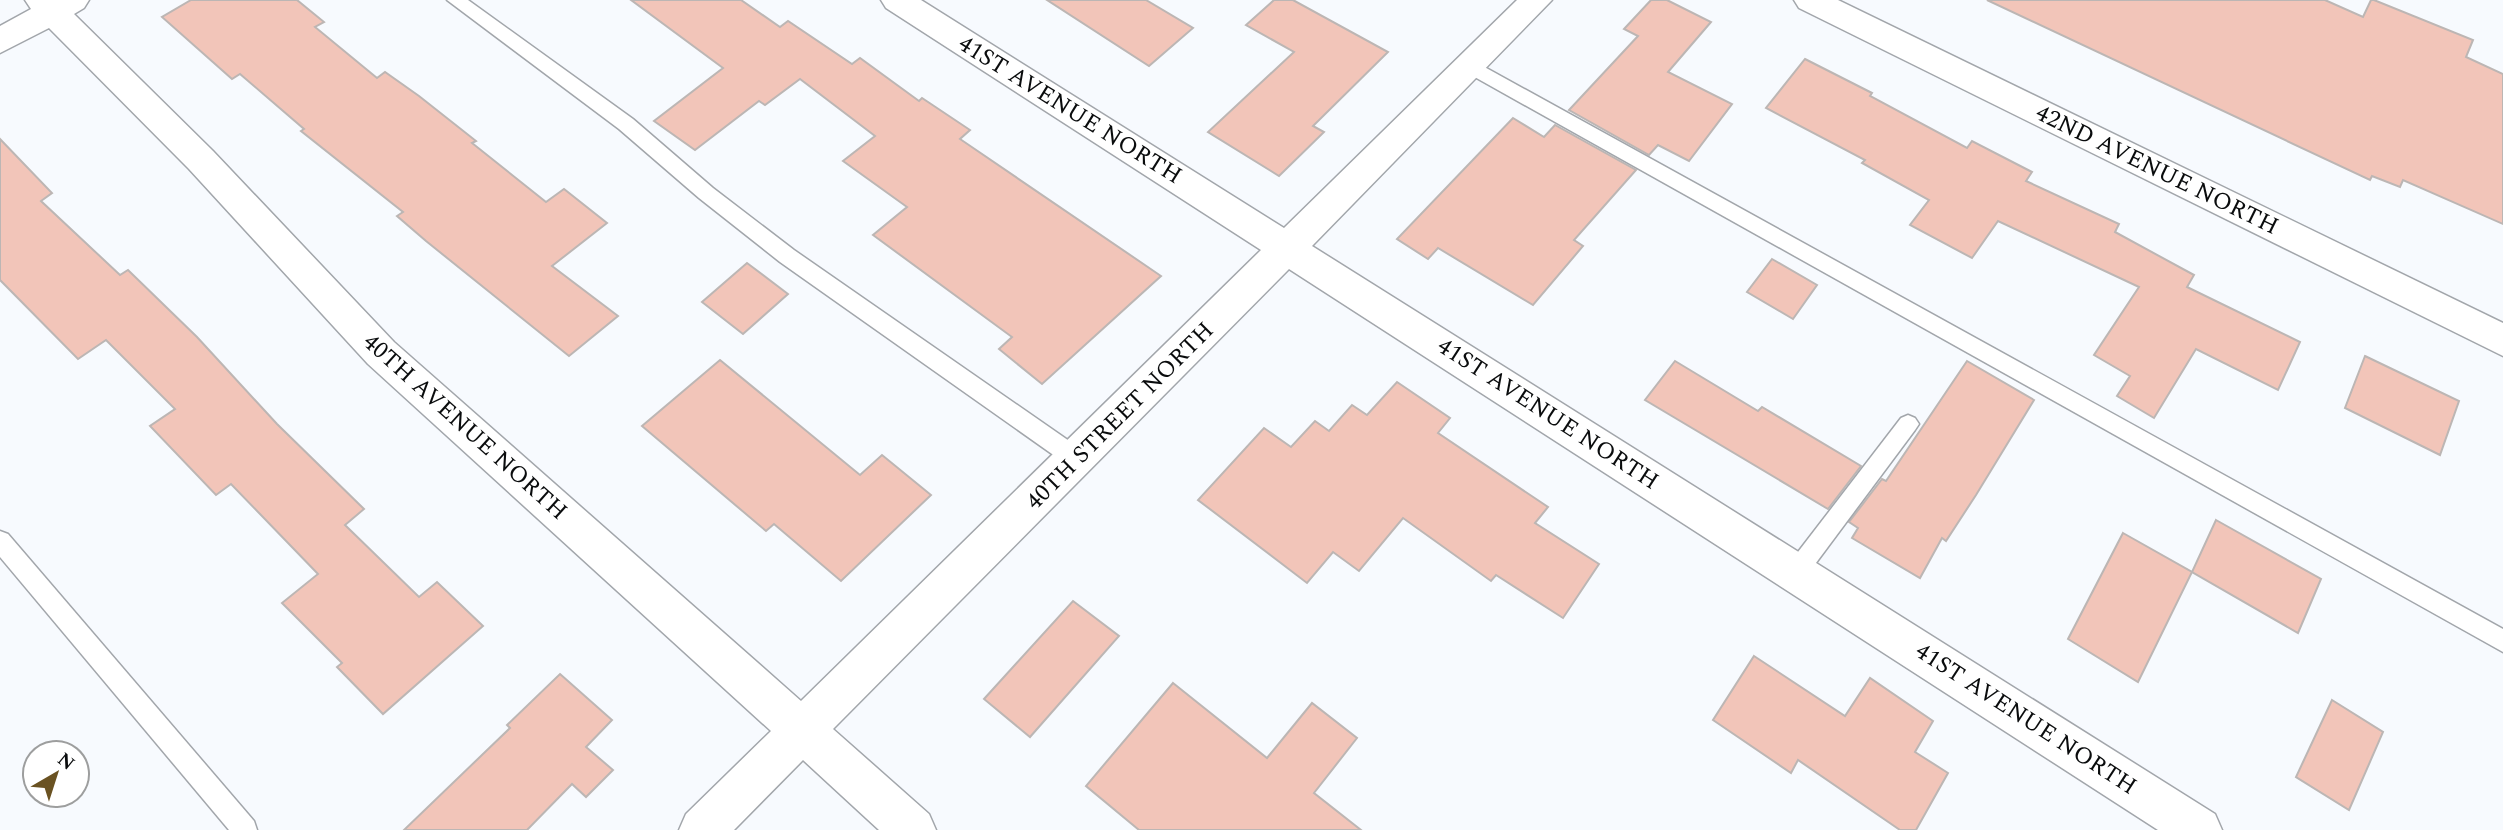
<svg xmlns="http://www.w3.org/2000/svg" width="2503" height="830" font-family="Spectral,serif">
<rect width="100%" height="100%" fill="#f7fafe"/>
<!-- building -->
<g fill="#f2c5b9" stroke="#bcb6b4" stroke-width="2">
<polygon points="191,0 297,0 324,22 315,27 377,78 385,72 419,96 476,141 472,143 546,202 564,189 607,223 552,266 618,316 569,356 426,241 397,216 403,212 301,131 304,129 240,74 232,79 162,17"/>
<polygon points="631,0 741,0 780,27 788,21 852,64 860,58 919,101 922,98 970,130 960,139 1161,276 1042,384 999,349 1012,337 873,235 907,207 843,161 875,136 800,79 765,105 759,101 695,150 654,121 723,68"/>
<polygon points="1047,0 1146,0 1193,28 1149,66"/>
<polygon points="1274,0 1293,0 1388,52 1313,126 1324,132 1279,176 1208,132 1294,52 1246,25"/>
<polygon points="1651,0 1667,0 1711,22 1668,72 1732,104 1689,161 1658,145 1649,155 1569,110 1638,36 1624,29"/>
<polygon points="1987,0 2325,0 2363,17 2371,0 2374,0 2473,40 2466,57 2503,74 2503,224 2403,180 2400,187 2372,176 2370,180"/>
<polygon points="1805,59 1872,93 1870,96 1967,148 1972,141 2032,172 2026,181 2119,224 2115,232 2194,275 2187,287 2300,342 2278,390 2196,349 2154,418 2117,396 2130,376 2094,355 2139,287 1998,221 1972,258 1910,225 1929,200 1862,163 1865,160 1766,108"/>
<polygon points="1513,118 1544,137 1555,125 1636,170 1574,240 1583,246 1533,305 1438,248 1428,259 1397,239"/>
<polygon points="0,139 52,193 41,201 120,275 128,270 197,337 277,424 364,509 345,525 419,597 437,582 483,626 383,714 337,667 342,663 282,603 318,574 231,484 216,495 150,426 175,409 106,340 78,359 0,280"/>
<polygon points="1772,259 1817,285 1793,319 1747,292"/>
<polygon points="747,263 788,294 743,334 702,302"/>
<polygon points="2365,356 2459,401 2440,455 2345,408"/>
<polygon points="720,360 860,475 882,455 931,495 841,581 774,524 766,531 642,426"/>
<polygon points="1675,361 1758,411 1762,407 1861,466 1828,509 1645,400"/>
<polygon points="1967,361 2034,400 1976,495 1946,541 1942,538 1920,578 1852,538 1858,528 1849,522 1882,479 1886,481"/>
<polygon points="1397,382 1450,418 1438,433 1548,507 1535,523 1599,564 1563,618 1496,575 1491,581 1403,518 1359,571 1333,552 1307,583 1198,500 1264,428 1291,447 1315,421 1329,431 1352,405 1367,415"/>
<polygon points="2216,520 2321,579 2298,633 2192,572"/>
<polygon points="2123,533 2192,572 2138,682 2068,639"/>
<polygon points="1073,601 1119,636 1030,737 984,699"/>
<polygon points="1754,656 1845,716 1870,678 1933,721 1915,752 1948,773 1916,830 1900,830 1798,760 1791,773 1713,720"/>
<polygon points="560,674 612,720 586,747 613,770 586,797 572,784 527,830 404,830 510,728 507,725"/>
<polygon points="1173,683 1267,758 1312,703 1357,738 1314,793 1361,830 1139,830 1086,786"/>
<polygon points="2332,700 2383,732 2349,810 2296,777"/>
</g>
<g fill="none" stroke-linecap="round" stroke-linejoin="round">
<!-- lane casing -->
<g stroke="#a2a6ab" stroke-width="3">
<g id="lane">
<polygon points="447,0 468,0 633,119 713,188 794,250 1085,452 1088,459 1085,466 1077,468 1069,466 780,262 699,198 619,129"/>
<polygon points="1470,59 2503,629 2503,652 1464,71 1461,66 1464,61"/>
<polygon points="1908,415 1915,418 1919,424 1915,430 1804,579 1796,582 1788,579 1785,572 1788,565 1901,418"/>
<polygon points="0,531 8,534 254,821 257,830 229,830 0,557"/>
</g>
</g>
<!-- street casing -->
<g stroke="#a2a6ab" stroke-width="3">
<g id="street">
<polygon points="25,0 89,0 84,8 74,14 213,151 394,342 801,701 1261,250 886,8 881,0 921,0 1284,228 1517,0 1552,0 1312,246 2215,814 2222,830 2158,830 1289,269 833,729 929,814 936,830 879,830 803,760 734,830 679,830 686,814 771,731 368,364 189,169 49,28 0,53 0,26 31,9"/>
<polygon points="1794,0 1838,0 2503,323 2503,356 1799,8"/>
</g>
</g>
<!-- lane -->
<use href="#lane" fill="#fff" fill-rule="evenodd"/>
<!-- street -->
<use href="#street" fill="#fff" fill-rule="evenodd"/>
</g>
<g text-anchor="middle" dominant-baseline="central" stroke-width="5" stroke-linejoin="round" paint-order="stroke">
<!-- street labels -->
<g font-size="24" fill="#0a0c0d" stroke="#fff">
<text transform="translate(1070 110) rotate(32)">41ST AVENUE NORTH</text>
<text transform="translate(2157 170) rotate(26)">42ND AVENUE NORTH</text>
<text transform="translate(1548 414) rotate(33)">41ST AVENUE NORTH</text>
<text transform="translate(1120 416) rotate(-45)">40TH STREET NORTH</text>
<text transform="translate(465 427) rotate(42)">40TH AVENUE NORTH</text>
<text transform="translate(2026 719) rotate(33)">41ST AVENUE NORTH</text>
</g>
</g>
<!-- north arrow -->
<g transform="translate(56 774) rotate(39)"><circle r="33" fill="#ffffff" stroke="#9d9e9e" stroke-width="2"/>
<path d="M0-5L12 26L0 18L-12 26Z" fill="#6a5222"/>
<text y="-10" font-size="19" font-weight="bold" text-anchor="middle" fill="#0a0c0d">N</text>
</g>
</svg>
